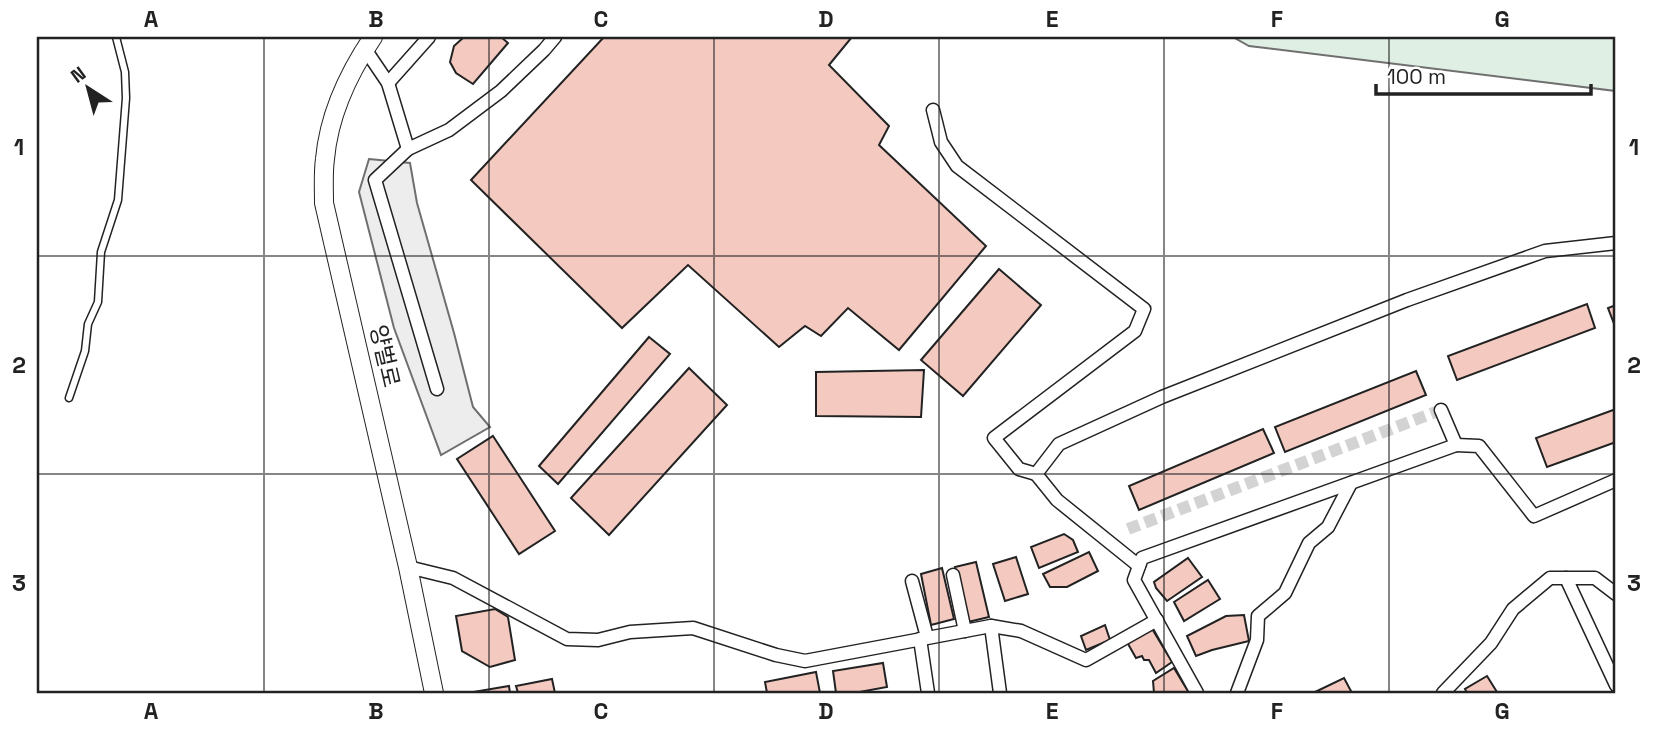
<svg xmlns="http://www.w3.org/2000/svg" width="1653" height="730" font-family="'Space Grotesk','Noto Sans KR',sans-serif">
<rect width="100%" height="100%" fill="#fff"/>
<!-- green -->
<polygon fill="#e0efe3" stroke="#6f6f6f" stroke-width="2" points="1233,37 1616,37 1616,91 1249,46"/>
<!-- parking -->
<polygon fill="#ededed" stroke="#6f6f6f" stroke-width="2" points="369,159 410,163 417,203 454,333 473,407 490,427 441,455 394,328 359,192"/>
<!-- building -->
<g fill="#f3c9c0" stroke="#222" stroke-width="2">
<polygon points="464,37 501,37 508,43 473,84 456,73 450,62 454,46"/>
<polygon points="604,37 852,37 829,65 889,126 879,145 986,246 899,350 848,308 821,336 805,326 779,347 688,265 622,328 471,180"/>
<polygon points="999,269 1041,305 963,396 921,360"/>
<polygon points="1587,304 1595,328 1457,380 1448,356"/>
<polygon points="1616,305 1616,329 1608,308"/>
<polygon points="649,337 670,354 558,484 539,466"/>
<polygon points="689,368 727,405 609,535 571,498"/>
<polygon points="924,370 921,417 816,416 816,372"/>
<polygon points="1416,371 1426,395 1285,452 1275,427"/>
<polygon points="1616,409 1616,442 1547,467 1536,438"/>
<polygon points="1263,429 1274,453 1139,510 1129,486"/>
<polygon points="493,436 555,531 519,554 457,459"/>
<polygon points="1064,534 1073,540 1078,552 1039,568 1031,547"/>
<polygon points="1089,552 1098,571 1067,587 1050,587 1043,574"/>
<polygon points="1016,557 1028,594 1005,601 993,564"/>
<polygon points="1188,558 1202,577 1167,601 1156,588 1154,582"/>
<polygon points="976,562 989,617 968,622 955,567"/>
<polygon points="942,568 954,619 931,625 921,574"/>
<polygon points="1208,580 1220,599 1184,621 1174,602"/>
<polygon points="495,609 508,617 515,660 490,667 462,651 456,616"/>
<polygon points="1244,615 1249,641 1212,650 1196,656 1187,636 1226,616"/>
<polygon points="1105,625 1110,640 1086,650 1081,636"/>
<polygon points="1151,627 1172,662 1156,673 1149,660 1144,660 1142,656 1136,658 1127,642"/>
<polygon points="883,663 887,687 854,693 836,693 833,671"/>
<polygon points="1174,668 1189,693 1154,693 1153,681"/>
<polygon points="816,672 820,693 767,693 765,682"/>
<polygon points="1487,676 1497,692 1467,693 1465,689"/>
<polygon points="1344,678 1352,693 1313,693"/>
<polygon points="552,679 555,693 518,693 516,686"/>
<polygon points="509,686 510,693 473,693 473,692"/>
</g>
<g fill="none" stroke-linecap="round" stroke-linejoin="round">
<!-- street-tunnel -->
<polyline stroke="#d3d3d3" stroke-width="12" stroke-dasharray="12 6" stroke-linecap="butt" points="1128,529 1441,410"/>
<!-- lane casing -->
<g stroke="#222" stroke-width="9">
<polyline id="lane" points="69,398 85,351 88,324 98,302 101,252 118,200 126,98 125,72 116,37"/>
</g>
<!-- street casing -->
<g stroke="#222" stroke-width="15">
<g id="street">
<polyline points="365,49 388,83 408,149 449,130 501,91 544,50 555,37"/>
<polyline points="388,83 429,37"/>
<polyline points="933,110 941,142 957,166 1144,309 1135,331 994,438 1019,469 1036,474"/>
<polyline points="408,149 375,180 437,389"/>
<polyline points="1456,445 1479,446 1534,516 1616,480"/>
<polyline points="1139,566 1057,500 1036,474 1059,444 1162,397 1407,300 1545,251 1616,243"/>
<polyline points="408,567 453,578 567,639 598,640 630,632 693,628 776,655 805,661 991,626 1021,631 1086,660 1157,620"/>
<polyline points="953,575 965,631"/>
<polyline points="1566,578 1616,685"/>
<polyline points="912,581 927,637"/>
<polyline points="991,626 1000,693"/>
<polyline points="920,639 928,693"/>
<polyline points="1197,693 1134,580 1142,558 1456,445 1441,410"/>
<polyline points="1237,693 1257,640 1258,616 1285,593 1309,543 1328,527 1351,483"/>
<polyline points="1443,693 1491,643 1513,609 1550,578 1595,578 1616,594"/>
</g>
</g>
<!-- secondary casing -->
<g stroke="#222" stroke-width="20">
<path id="secondary" d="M373 37C348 74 329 114 325 159 323 173 324 188 324 203L408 567 434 693"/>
</g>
<!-- lane -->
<use href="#lane" stroke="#fff" stroke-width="6"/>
<!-- street -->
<use href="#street" stroke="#fff" stroke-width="12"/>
<!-- secondary -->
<use href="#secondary" stroke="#fff" stroke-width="18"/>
</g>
<!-- grid -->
<path fill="none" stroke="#222" stroke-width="2" stroke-opacity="0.55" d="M264 37V693M489 37V693M714 37V693M939 37V693M1164 37V693M1389 37V693M37 256H1616M37 474H1616"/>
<g text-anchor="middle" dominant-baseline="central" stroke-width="5" stroke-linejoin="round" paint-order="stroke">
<!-- street labels -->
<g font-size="23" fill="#222" stroke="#fff">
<text transform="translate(385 356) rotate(77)">양벌로</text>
</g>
</g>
<!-- border -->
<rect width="1653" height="730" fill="none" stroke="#ffffff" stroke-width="77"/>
<!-- north arrow -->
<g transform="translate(88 88) rotate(324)" stroke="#ffffff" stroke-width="5" paint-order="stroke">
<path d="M0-5L12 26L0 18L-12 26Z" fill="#222222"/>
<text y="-10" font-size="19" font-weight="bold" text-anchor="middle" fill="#222222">N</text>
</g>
<!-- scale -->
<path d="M1376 84v10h215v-10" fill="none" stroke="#222222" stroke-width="3.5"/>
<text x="1387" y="84" font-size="21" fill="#222222" stroke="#ffffff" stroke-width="5" paint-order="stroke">100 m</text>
<rect x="38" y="38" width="1576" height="654" fill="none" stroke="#222" stroke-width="2.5"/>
<g font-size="23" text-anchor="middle" font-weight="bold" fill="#222">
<text x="151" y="27">A</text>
<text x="376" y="27">B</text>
<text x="601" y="27">C</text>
<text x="826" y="27">D</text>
<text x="1052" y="27">E</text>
<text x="1277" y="27">F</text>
<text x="1502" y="27">G</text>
<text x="19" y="155">1</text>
<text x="1634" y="155">1</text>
<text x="19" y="373">2</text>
<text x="1634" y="373">2</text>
<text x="19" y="591">3</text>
<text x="1634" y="591">3</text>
<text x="151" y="719">A</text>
<text x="376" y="719">B</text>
<text x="601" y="719">C</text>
<text x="826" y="719">D</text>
<text x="1052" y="719">E</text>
<text x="1277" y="719">F</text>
<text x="1502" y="719">G</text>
</g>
</svg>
